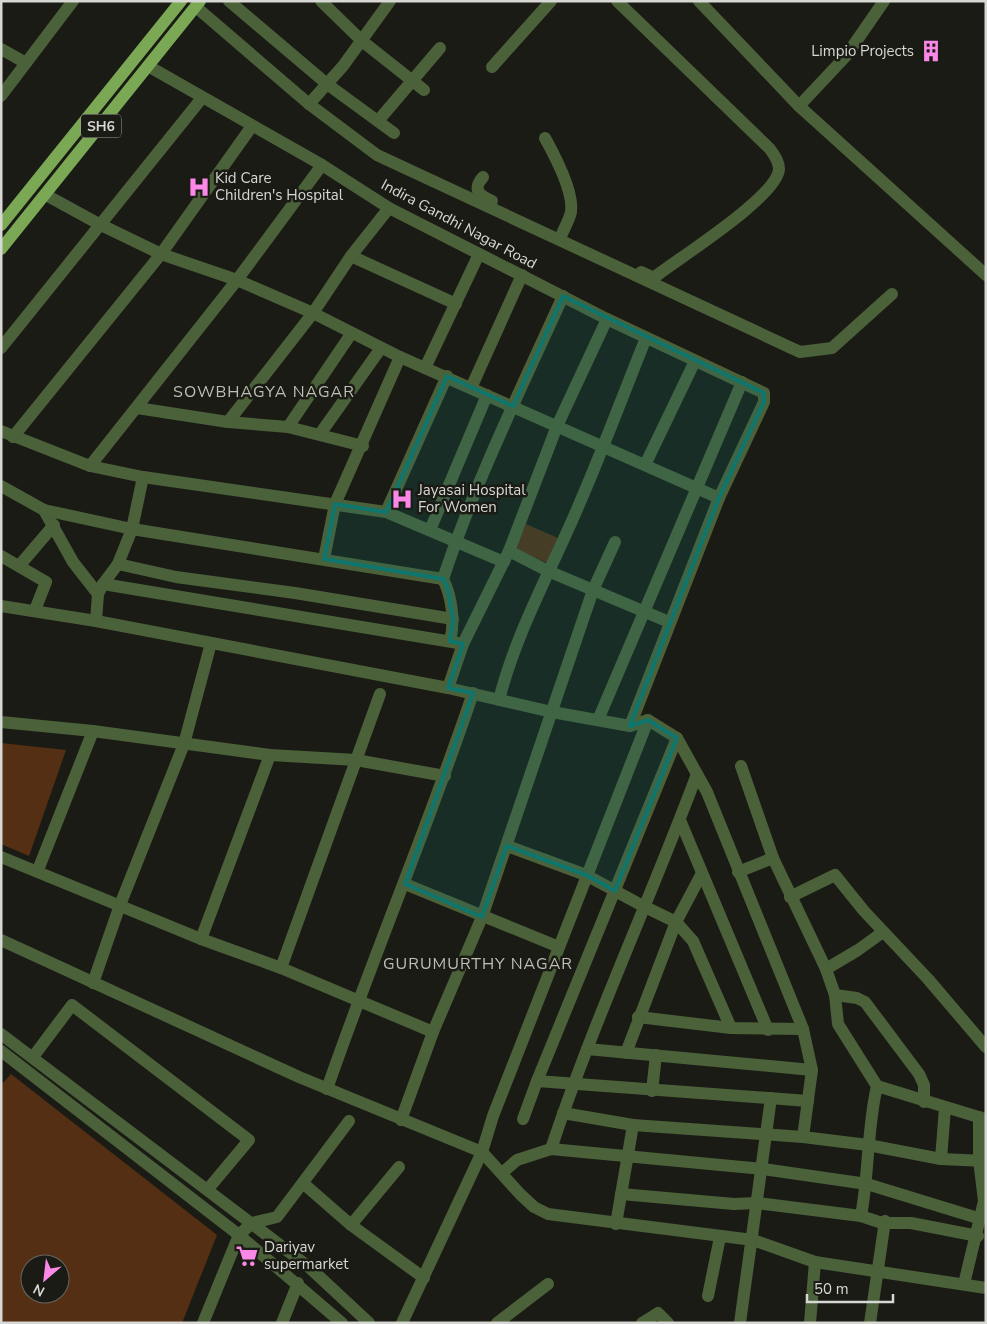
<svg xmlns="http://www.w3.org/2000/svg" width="987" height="1324" font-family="'Nunito Sans',sans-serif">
<rect width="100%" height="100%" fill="#1b1b15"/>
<!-- green -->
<g fill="#542f14" fill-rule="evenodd">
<polygon points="526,524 558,538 547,563 515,549"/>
<polygon points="1,743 66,750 29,856 1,844"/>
<path d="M11 1074 217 1235 182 1323H1V1085ZM30 1264H60V1294H30Z"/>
</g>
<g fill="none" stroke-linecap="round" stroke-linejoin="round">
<!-- minor -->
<g stroke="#4b613a" stroke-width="12">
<polyline points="229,1 327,84 394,133"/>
<polyline points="321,1 362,41 424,90"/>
<path d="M617 1 770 149C774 155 779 161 779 169 778 196 679 258 656 276L652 277 641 272"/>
<polyline points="699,1 799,106 986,275"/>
<polyline points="196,7 309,104 377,155 800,352 832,348 892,294"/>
<polyline points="1,49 26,63"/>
<polyline points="148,66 322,165 389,208 607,319 764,393 764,402 719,498 630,726"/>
<polyline points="492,67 551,1"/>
<polyline points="1,96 73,1"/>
<polyline points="309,104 343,66 390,1"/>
<polyline points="799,106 846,56 884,1"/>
<polyline points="378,121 440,48"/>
<path d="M545 138C555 156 574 192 571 212 569 220 565 227 562 234"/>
<path d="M483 177C472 190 479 195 492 201"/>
<polyline points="46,195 99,224 161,254 237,280 313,313 400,357 719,498"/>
<polyline points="351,256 456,304"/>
<polyline points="1,348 202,98"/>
<polyline points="425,368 479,254"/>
<polyline points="471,388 522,275"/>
<polyline points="137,408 228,422 288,427 363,446"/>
<polyline points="228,422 313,313 351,256 389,208"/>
<polyline points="288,427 351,334"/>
<polyline points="1,431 90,466 143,477 386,512 504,562"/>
<polyline points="320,434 381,348"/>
<polyline points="13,437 161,254 252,126"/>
<polyline points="645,465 695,361"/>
<polyline points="90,466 237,280 322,165"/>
<polyline points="1,486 44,510 73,562 98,594"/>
<polyline points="44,510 132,529 443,579"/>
<polyline points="386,512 447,376"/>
<polyline points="430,530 487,395"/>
<polyline points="509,551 548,571 669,622"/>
<polyline points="1,556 46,582 35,610"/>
<polyline points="324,559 335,504 400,357"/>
<polyline points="118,564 176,577 295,593 453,619"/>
<polyline points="19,566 54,525"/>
<polyline points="103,584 458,643"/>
<polyline points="1,606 96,621 448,688 552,712 630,726 648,720 677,738 707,792 803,1029 812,1070 803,1137"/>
<polyline points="96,621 98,594 103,584 118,564 132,529 143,477"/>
<path d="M450 641C455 622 452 597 443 579 475 482 521 389 563 296"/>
<polyline points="448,688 463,644 509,551 557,426 607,319"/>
<path d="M499 700C516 632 551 571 578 507 602 452 623 395 646 338"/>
<polyline points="598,720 742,382"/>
<polyline points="1,722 93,731 270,755 356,760 445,776"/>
<polyline points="677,738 537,1081 808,1101"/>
<path d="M741 766 773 858 826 969 835 995 838 1024 877 1086C867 1129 869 1173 861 1216"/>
<path d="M697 774C650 900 593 1022 551 1149L763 1169 867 1184 981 1219"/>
<polyline points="680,820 768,1030"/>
<polyline points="507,846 586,875 641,905 676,922 693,941 731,1028"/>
<polyline points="1,857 201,939 281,968 433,1032"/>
<polyline points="38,870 93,731"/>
<polyline points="738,872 773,858"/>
<polyline points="405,884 559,947"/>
<polyline points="790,897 835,875 864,911 928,979 986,1047"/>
<polyline points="201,939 270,755"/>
<polyline points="1,940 299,1077 482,1152 520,1194 534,1207 548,1214 753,1240 815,1262 986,1288"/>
<polyline points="281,968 380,694"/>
<polyline points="826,969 858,950 883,932"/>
<polyline points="93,983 120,905 184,744 211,643"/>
<polyline points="835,995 857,998 865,1002 919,1074 924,1085 924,1102"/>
<polyline points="638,1017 731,1028 803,1029"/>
<polyline points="1,1034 309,1267 369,1323"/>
<polyline points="587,1049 812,1070"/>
<polyline points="1,1051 239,1235 342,1323"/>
<polyline points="626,1053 676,922 701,875"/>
<polyline points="33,1057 72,1005 249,1140 208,1189"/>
<polyline points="877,1086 985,1119"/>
<path d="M327 1089C373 956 428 827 473 693"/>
<polyline points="652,1091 656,1055"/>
<polyline points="563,1113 633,1125 803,1137 868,1145 941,1159 986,1161"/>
<polyline points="523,1119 537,1081"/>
<polyline points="401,1120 433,1032 482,917 593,590 615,542"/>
<polyline points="941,1159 945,1108"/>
<polyline points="502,1173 517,1160 551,1149"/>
<polyline points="304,1184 351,1225 424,1278"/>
<polyline points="621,1194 734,1204 757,1203 861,1216 882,1223 911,1223 978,1236"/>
<polyline points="616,1224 633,1125"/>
<polyline points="351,1225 399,1167"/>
<polyline points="964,1284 984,1201 979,1160 979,1117"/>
<polyline points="708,1296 720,1237"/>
<polyline points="203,1323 239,1235 252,1223 277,1217 349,1121"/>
<polyline points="282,1323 298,1283"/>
<polyline points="402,1323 482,1152 493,1116 648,720"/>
<polyline points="497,1323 548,1284"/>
<polyline points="642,1323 658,1313 668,1323"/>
<polyline points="740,1323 771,1098"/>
<polyline points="810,1323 815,1262"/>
<polyline points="870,1323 885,1221"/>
</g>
<!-- major -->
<g stroke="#7ba855" stroke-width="12">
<polyline points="1,225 181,1"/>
<polyline points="1,249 200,1"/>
</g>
</g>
<!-- marked area -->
<path fill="#0f766e" fill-opacity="0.2" stroke="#0f766e" stroke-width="4" stroke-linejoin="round" d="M563 296 764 393V402L719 498 630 726 648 720 677 738 615 891 586 875 507 846 482 917 405 884 473 693 448 688 463 644 450 641 453 619 447 587 443 579 324 559 335 504 386 512 447 376 513 406Z"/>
<!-- icons -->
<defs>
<g id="building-bare" transform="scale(1.725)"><path d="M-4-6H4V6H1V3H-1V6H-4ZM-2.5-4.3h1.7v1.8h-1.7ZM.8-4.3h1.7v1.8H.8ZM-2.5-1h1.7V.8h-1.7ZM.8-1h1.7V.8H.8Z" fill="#fb87e6" stroke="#1b1b15" stroke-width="2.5" paint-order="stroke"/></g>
<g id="hospital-bare" transform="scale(1.725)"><path d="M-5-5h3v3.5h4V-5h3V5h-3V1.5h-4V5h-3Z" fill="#fb87e6" stroke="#1b1b15" stroke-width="2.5" paint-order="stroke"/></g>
<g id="supermarket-bare" transform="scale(1.725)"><path d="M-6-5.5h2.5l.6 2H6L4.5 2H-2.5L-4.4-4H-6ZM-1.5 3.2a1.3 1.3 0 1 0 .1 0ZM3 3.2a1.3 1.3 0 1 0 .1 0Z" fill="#fb87e6" stroke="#1b1b15" stroke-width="2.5" paint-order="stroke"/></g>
</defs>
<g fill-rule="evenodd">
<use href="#building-bare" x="931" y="51"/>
<use href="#hospital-bare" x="199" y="187"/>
<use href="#hospital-bare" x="402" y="499"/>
<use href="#supermarket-bare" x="247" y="1256"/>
</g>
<g text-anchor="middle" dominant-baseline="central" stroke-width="5" stroke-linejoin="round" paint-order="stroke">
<!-- shield labels -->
<rect fill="#1b1b15" stroke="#9f9f9a" stroke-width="1" x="81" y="114.5" width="40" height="23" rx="4"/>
<g font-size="14" font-weight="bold" fill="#d7d7d3">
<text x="101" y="126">SH6</text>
</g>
<!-- poi labels -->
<g font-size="15" fill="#d7d7d3" stroke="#1b1b15" text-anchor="start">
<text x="914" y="51" text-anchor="end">Limpio Projects</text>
<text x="215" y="178">Kid Care<tspan x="215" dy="17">Children's Hospital</tspan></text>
<text x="418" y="490">Jayasai Hospital<tspan x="418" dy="17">For Women</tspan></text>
<text x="264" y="1247">Dariyav<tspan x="264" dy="17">supermarket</tspan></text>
</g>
<!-- street labels -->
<g font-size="15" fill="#d7d7d3" stroke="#1b1b15">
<text transform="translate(459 224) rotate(28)">Indira Gandhi Nagar Road</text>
</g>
<!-- neighbourhood labels -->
<g font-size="16" letter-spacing="1" fill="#bfbfb6" stroke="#1b1b15">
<text x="264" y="392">SOWBHAGYA NAGAR</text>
<text x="478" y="964">GURUMURTHY NAGAR</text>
</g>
</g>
<!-- border -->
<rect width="987" height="1324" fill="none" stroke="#d7d7d3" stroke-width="5"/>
<!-- north arrow -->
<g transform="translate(45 1279) rotate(208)"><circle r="24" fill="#1b1b15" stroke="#666661"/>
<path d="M0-4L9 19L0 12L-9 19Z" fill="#fb87e6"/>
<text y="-8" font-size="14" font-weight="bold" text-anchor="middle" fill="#d7d7d3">N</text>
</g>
<!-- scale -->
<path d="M807 1294v8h86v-8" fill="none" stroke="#d7d7d3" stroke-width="2.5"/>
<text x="814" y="1294" font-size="15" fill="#d7d7d3" stroke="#1b1b15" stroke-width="4" paint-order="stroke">50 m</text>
</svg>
